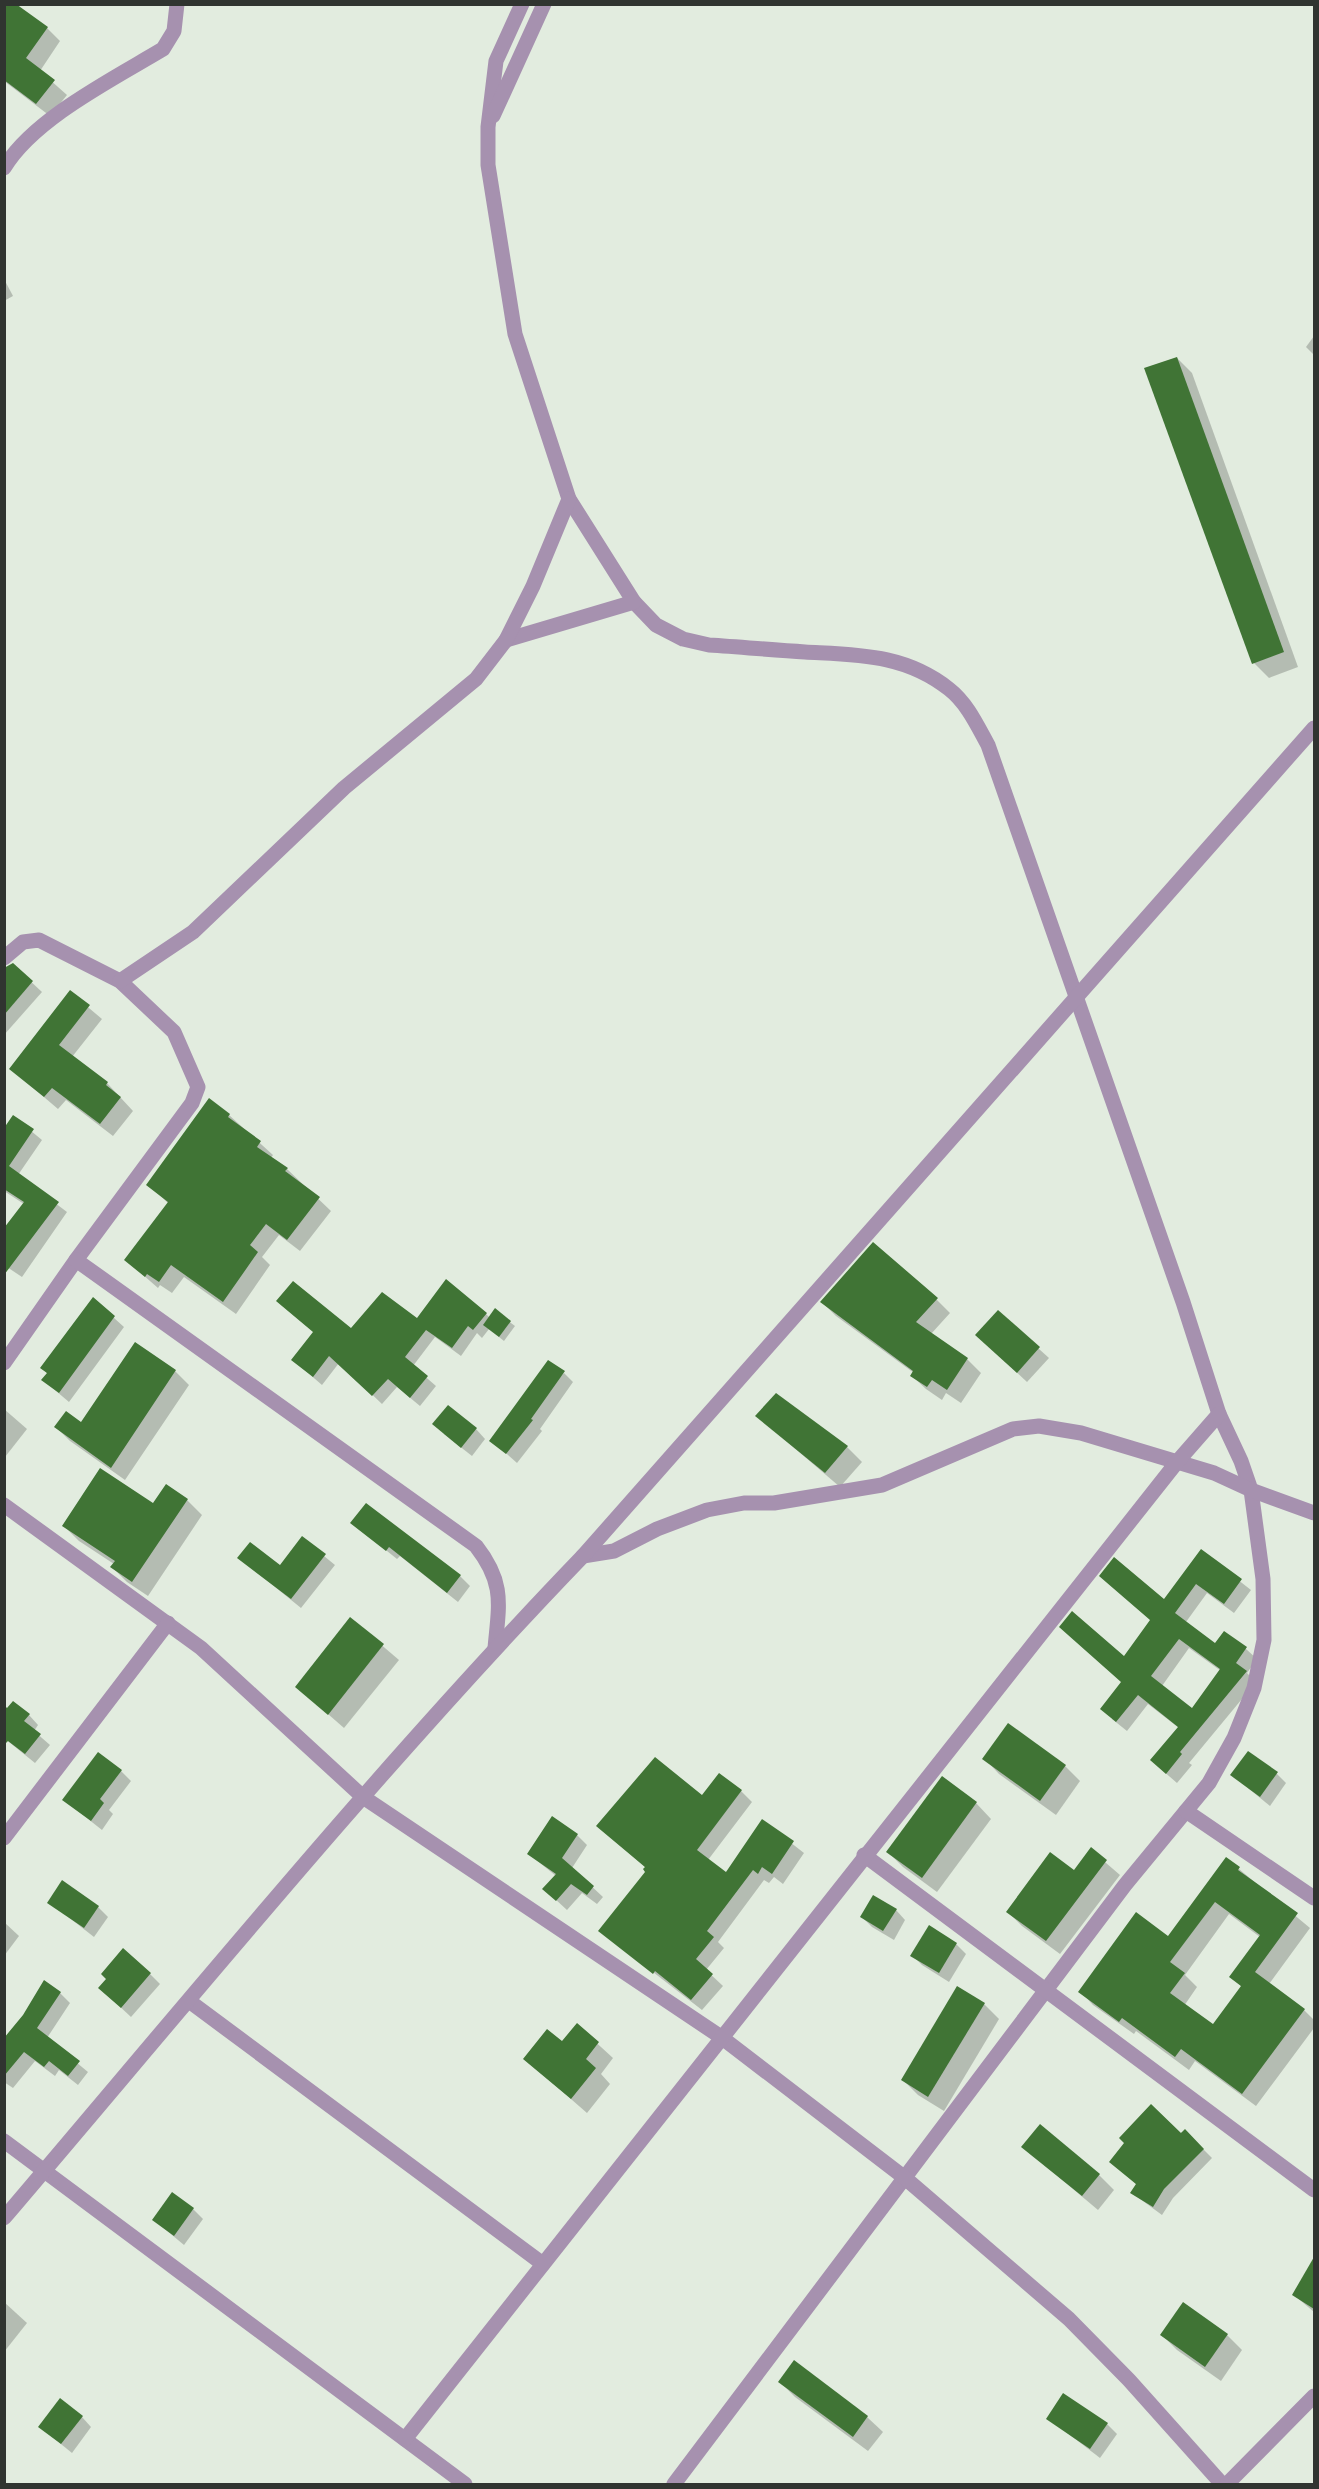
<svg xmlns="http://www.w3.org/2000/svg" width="1319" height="2489" font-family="Spectral,serif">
<rect width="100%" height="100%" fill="#e2ecdf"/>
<!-- shadow -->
<g fill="#0003" fill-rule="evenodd">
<polygon points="4,4 47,28 60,41 40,71 67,95 50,116 4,81"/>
<polygon points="4,279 13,296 4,301"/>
<polygon points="1314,336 1314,355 1306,347"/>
<polygon points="1177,358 1192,373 1298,667 1269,678 1254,663"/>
<polygon points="13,965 42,992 4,1035 4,975"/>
<polygon points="70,992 102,1019 72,1057 107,1083 133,1111 113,1136 66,1100 58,1109 11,1069"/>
<polygon points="229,1115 273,1155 271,1158 287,1169 331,1211 300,1251 279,1235 262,1257 270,1265 236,1314 184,1277 172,1293 160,1285 158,1288 126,1260 169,1204 148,1184"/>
<polygon points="14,1117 42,1140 18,1175 67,1212 22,1277 4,1265 24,1204 4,1191 4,1130"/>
<polygon points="93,1299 124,1327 69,1402 43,1380 48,1374 42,1368"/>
<polygon points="936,1299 950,1313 931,1334 967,1359 981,1373 961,1403 946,1393 942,1400 926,1389 912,1376 914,1373 836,1316 822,1302"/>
<polygon points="495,1311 515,1326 504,1341 489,1329 482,1338 477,1333 461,1356 435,1337 413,1366 436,1386 420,1406 397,1387 382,1404 339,1363 322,1385 293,1360 351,1330 418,1320 486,1314 490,1318"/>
<polygon points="998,1312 1049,1358 1027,1382 987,1345"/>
<polygon points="175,1371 189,1385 125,1480 70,1441 56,1427 82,1424"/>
<polygon points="564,1373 573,1382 540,1429 542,1431 517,1463 491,1440"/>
<polygon points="776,1395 847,1447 862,1462 840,1487 757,1416"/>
<polygon points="4,1409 27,1429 5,1457 4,1457"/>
<polygon points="476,1429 485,1439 472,1456 444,1434"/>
<polygon points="187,1500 202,1515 148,1596 127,1582 112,1567 114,1564 79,1541 64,1526"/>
<polygon points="352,1523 460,1576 470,1586 458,1602 400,1556 397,1559"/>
<polygon points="302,1538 335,1565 301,1608 239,1558 280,1567"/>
<path d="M1201 1551 1251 1590 1234 1613 1207 1593 1186 1622 1216 1645 1225 1633 1246 1649 1257 1659 1247 1673 1256 1682 1189 1763 1192 1765 1177 1783 1162 1770 1179 1728 1148 1704 1127 1731 1112 1719 1123 1683 1124 1658ZM1189 1648 1221 1671 1192 1711 1162 1686Z"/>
<polygon points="351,1619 399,1660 344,1728 297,1687"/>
<polygon points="29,1715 38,1725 34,1731 50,1745 35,1763 4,1738"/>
<polygon points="1009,1725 1065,1766 1080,1781 1056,1815 999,1774 984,1758"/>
<polygon points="121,1771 131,1781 109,1810 113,1814 102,1830 64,1800"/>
<polygon points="1277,1774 1286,1783 1270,1806 1232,1775"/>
<polygon points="942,1779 976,1803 991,1819 937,1892 903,1867 888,1852"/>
<polygon points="741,1791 752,1802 708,1860 727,1874 763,1821 804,1853 783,1884 774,1877 769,1883 764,1880 718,1942 724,1948 706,1970 723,1986 702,2010 600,1931 647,1872 646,1868 598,1826 703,1797"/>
<polygon points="577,1835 587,1845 572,1868 603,1897 597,1904 582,1893 567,1910 554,1898 556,1876 529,1854"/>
<polygon points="1091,1850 1120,1875 1060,1954 1022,1926 1008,1912 1075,1872"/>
<path d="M1227 1859 1310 1928 1269 1984 1304 2010 1314 2020V2028L1256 2106 1195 2061 1189 2070 1136 2031 1134 2034 1093 2005 1080 1991 1169 1939ZM1229 1914 1260 1937 1231 1977 1242 1987 1213 2026 1184 2006 1197 1987 1185 1975Z"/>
<polygon points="49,1902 98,1907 108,1917 94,1937"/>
<polygon points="896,1910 905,1920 894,1940 872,1927 862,1917"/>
<polygon points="4,1922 19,1936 4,1956"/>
<polygon points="929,1928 956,1944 966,1954 949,1982 922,1965 912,1955"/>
<polygon points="150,1974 160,1984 131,2017 100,1988 108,1979"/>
<polygon points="958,1988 984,2004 999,2019 944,2111 918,2095 903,2080"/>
<polygon points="60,1993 70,2003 47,2038 88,2072 78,2085 59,2070 55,2076 35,2061 13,2088 4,2082 4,2038"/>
<polygon points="577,2025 613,2058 601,2074 610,2084 587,2113 525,2059 562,2044"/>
<polygon points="1185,2131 1212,2158 1173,2198 1162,2215 1132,2193 1137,2185 1111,2162"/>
<polygon points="1023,2147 1099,2175 1114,2190 1098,2210"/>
<polygon points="193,2209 203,2219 184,2245 154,2220"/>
<polygon points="1314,2260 1314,2312 1294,2295"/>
<polygon points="4,2302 27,2323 4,2352"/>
<polygon points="1162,2335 1227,2335 1242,2350 1221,2381 1177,2350"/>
<polygon points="795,2362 867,2417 883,2432 868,2451 795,2397 780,2382"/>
<polygon points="82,2417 91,2427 72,2453 40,2427"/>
<polygon points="1048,2418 1107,2424 1117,2434 1100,2458"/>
</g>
<!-- building -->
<g fill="#407435" fill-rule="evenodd">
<polygon points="4,4 16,4 48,27 26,58 55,80 36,104 4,80"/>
<polygon points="1177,357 1284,652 1252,664 1144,368"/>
<polygon points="13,963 33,981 4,1015 4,968"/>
<polygon points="70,990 90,1005 59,1045 108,1082 106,1085 121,1097 100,1124 52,1088 44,1097 9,1069"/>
<polygon points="209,1098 230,1114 228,1117 261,1141 257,1147 288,1168 285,1171 320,1197 287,1240 266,1224 250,1245 258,1252 223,1302 171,1265 159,1282 147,1274 145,1277 124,1260 168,1202 146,1185"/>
<polygon points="13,1115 34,1129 9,1166 59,1202 4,1275 4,1228 24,1202 4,1189 4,1128"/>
<polygon points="873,1242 938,1298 916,1322 968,1358 947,1390 932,1380 927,1387 910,1376 913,1371 820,1302"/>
<polygon points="446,1279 487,1313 473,1330 468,1326 452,1348 426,1330 405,1357 428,1376 410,1398 388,1379 372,1396 329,1356 313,1377 291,1360 313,1332 276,1301 293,1281 351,1328 382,1292 417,1318"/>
<polygon points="93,1297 115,1316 59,1393 41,1380 47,1373 40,1368"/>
<polygon points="495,1308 511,1321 499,1337 483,1325"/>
<polygon points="998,1310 1040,1347 1017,1373 975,1335"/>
<polygon points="135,1342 176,1370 111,1468 54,1427 66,1411 81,1422"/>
<polygon points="548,1360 565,1371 531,1419 533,1420 506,1454 489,1441"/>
<polygon points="776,1393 848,1446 825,1473 755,1416"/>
<polygon points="448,1405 477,1428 461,1448 432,1424"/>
<polygon points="100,1468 153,1503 166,1484 188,1499 132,1582 110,1567 115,1561 62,1526"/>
<polygon points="366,1503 461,1575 447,1593 389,1547 386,1551 350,1523"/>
<polygon points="302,1536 326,1554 291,1599 237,1558 250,1542 280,1565"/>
<path d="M1201 1549 1242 1579 1224 1604 1196 1584 1175 1613 1215 1643 1224 1631 1247 1647 1236 1663 1247 1671 1180 1752 1182 1754 1166 1774 1150 1760 1178 1727 1138 1695 1116 1722 1100 1709 1121 1682 1059 1627 1072 1611 1124 1656 1150 1620 1099 1576 1114 1557 1164 1599ZM1179 1639 1220 1669 1192 1708 1151 1676Z"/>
<polygon points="350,1617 384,1644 328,1715 295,1687"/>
<polygon points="13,1701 30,1714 24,1721 41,1734 25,1754 8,1741 4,1745 4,1705 7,1708"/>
<polygon points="1008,1723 1066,1765 1040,1801 982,1759"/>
<polygon points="1248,1751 1278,1772 1260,1797 1230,1775"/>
<polygon points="98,1752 122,1770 100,1799 104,1803 91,1821 62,1800"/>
<polygon points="655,1757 702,1795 719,1773 742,1790 697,1850 726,1872 762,1819 794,1841 772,1874 762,1867 758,1874 753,1870 707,1931 714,1937 696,1959 713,1974 691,2000 655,1971 653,1974 598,1931 645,1872 643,1869 645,1867 596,1826"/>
<polygon points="942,1776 977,1802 922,1878 886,1852"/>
<polygon points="552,1816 578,1834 562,1858 594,1886 587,1895 571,1884 556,1901 542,1889 556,1874 527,1854"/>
<polygon points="1091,1847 1107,1860 1046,1941 1006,1912 1050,1852 1074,1870"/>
<path d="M1226 1857 1240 1867 1238 1870 1298 1913 1255 1972 1305 2009 1242 2094 1181 2049 1175 2057 1122 2018 1119 2022 1078 1992 1136 1912 1168 1936ZM1215 1902 1260 1935 1229 1977 1241 1986 1213 2024 1170 1993 1185 1973 1170 1962Z"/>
<polygon points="62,1880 99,1906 84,1928 47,1903"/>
<polygon points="873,1895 897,1909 883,1931 860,1917"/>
<polygon points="929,1925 957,1943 939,1973 910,1956"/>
<polygon points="123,1948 151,1973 121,2008 98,1988 106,1979 101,1974"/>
<polygon points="44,1980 61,1992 37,2028 80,2061 68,2076 49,2061 44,2067 24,2052 4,2076 4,2038 23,2015"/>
<polygon points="957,1986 985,2003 928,2097 901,2080"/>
<polygon points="577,2023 599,2042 586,2059 596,2068 571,2099 523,2059 547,2029 562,2041"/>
<polygon points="1151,2104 1181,2133 1185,2129 1204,2149 1164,2189 1153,2207 1130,2193 1136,2184 1109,2162 1124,2143 1119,2138"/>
<polygon points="1040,2124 1100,2174 1082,2196 1021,2147"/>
<polygon points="172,2192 194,2208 174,2236 152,2220"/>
<polygon points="1314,2257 1314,2309 1292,2295"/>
<polygon points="1183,2302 1228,2334 1205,2367 1160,2335"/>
<polygon points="794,2360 868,2416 853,2437 778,2382"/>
<polygon points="1063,2393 1108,2423 1090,2449 1046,2419"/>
<polygon points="60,2398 83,2416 61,2444 38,2427"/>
</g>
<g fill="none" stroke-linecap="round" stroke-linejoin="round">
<!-- street -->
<g stroke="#a691af" stroke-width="15">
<path d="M522 4 496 61 488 127V165L515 334 569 499 634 602 656 625 683 639 709 645C741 647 773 650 805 652 858 655 905 654 949 689 967 703 977 725 988 745L1183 1302 1219 1414 1241 1461 1251 1490 1263 1579 1264 1640 1254 1688 1234 1738 1209 1783 1125 1885 674 2484"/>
<polyline points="493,116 544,4"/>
<path d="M4 168C33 119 113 79 163 49L174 31 177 4"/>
<polyline points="506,640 634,602"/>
<polyline points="4,958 23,942 39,940 120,981 174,1032 198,1087 192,1103 76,1260 4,1363"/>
<polyline points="120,981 193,932 344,788 476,679 506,640 533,586 569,499"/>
<path d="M76 1260 476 1546C505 1583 499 1604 495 1648"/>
<polyline points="4,1505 201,1648 363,1797 721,2037 905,2178 1069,2319 1129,2380 1222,2484"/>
<polyline points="583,1556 614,1551 657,1529 707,1510 744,1503 774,1503 882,1485 1013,1429 1039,1426 1081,1433 1214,1473 1251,1490 1314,1513"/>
<polyline points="1186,1811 1314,1898"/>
<polyline points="4,1838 168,1623"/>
<polyline points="864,1855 1314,2190"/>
<polyline points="189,2001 543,2264"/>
<polyline points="4,2141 465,2484"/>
<path d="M4 2218C194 1995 380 1767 583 1556L1314 728"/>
<polyline points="405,2439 1177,1462 1219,1414"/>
<polyline points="1227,2484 1314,2396"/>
</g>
</g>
<!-- border -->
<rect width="1319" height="2489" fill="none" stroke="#303430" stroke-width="12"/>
</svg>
